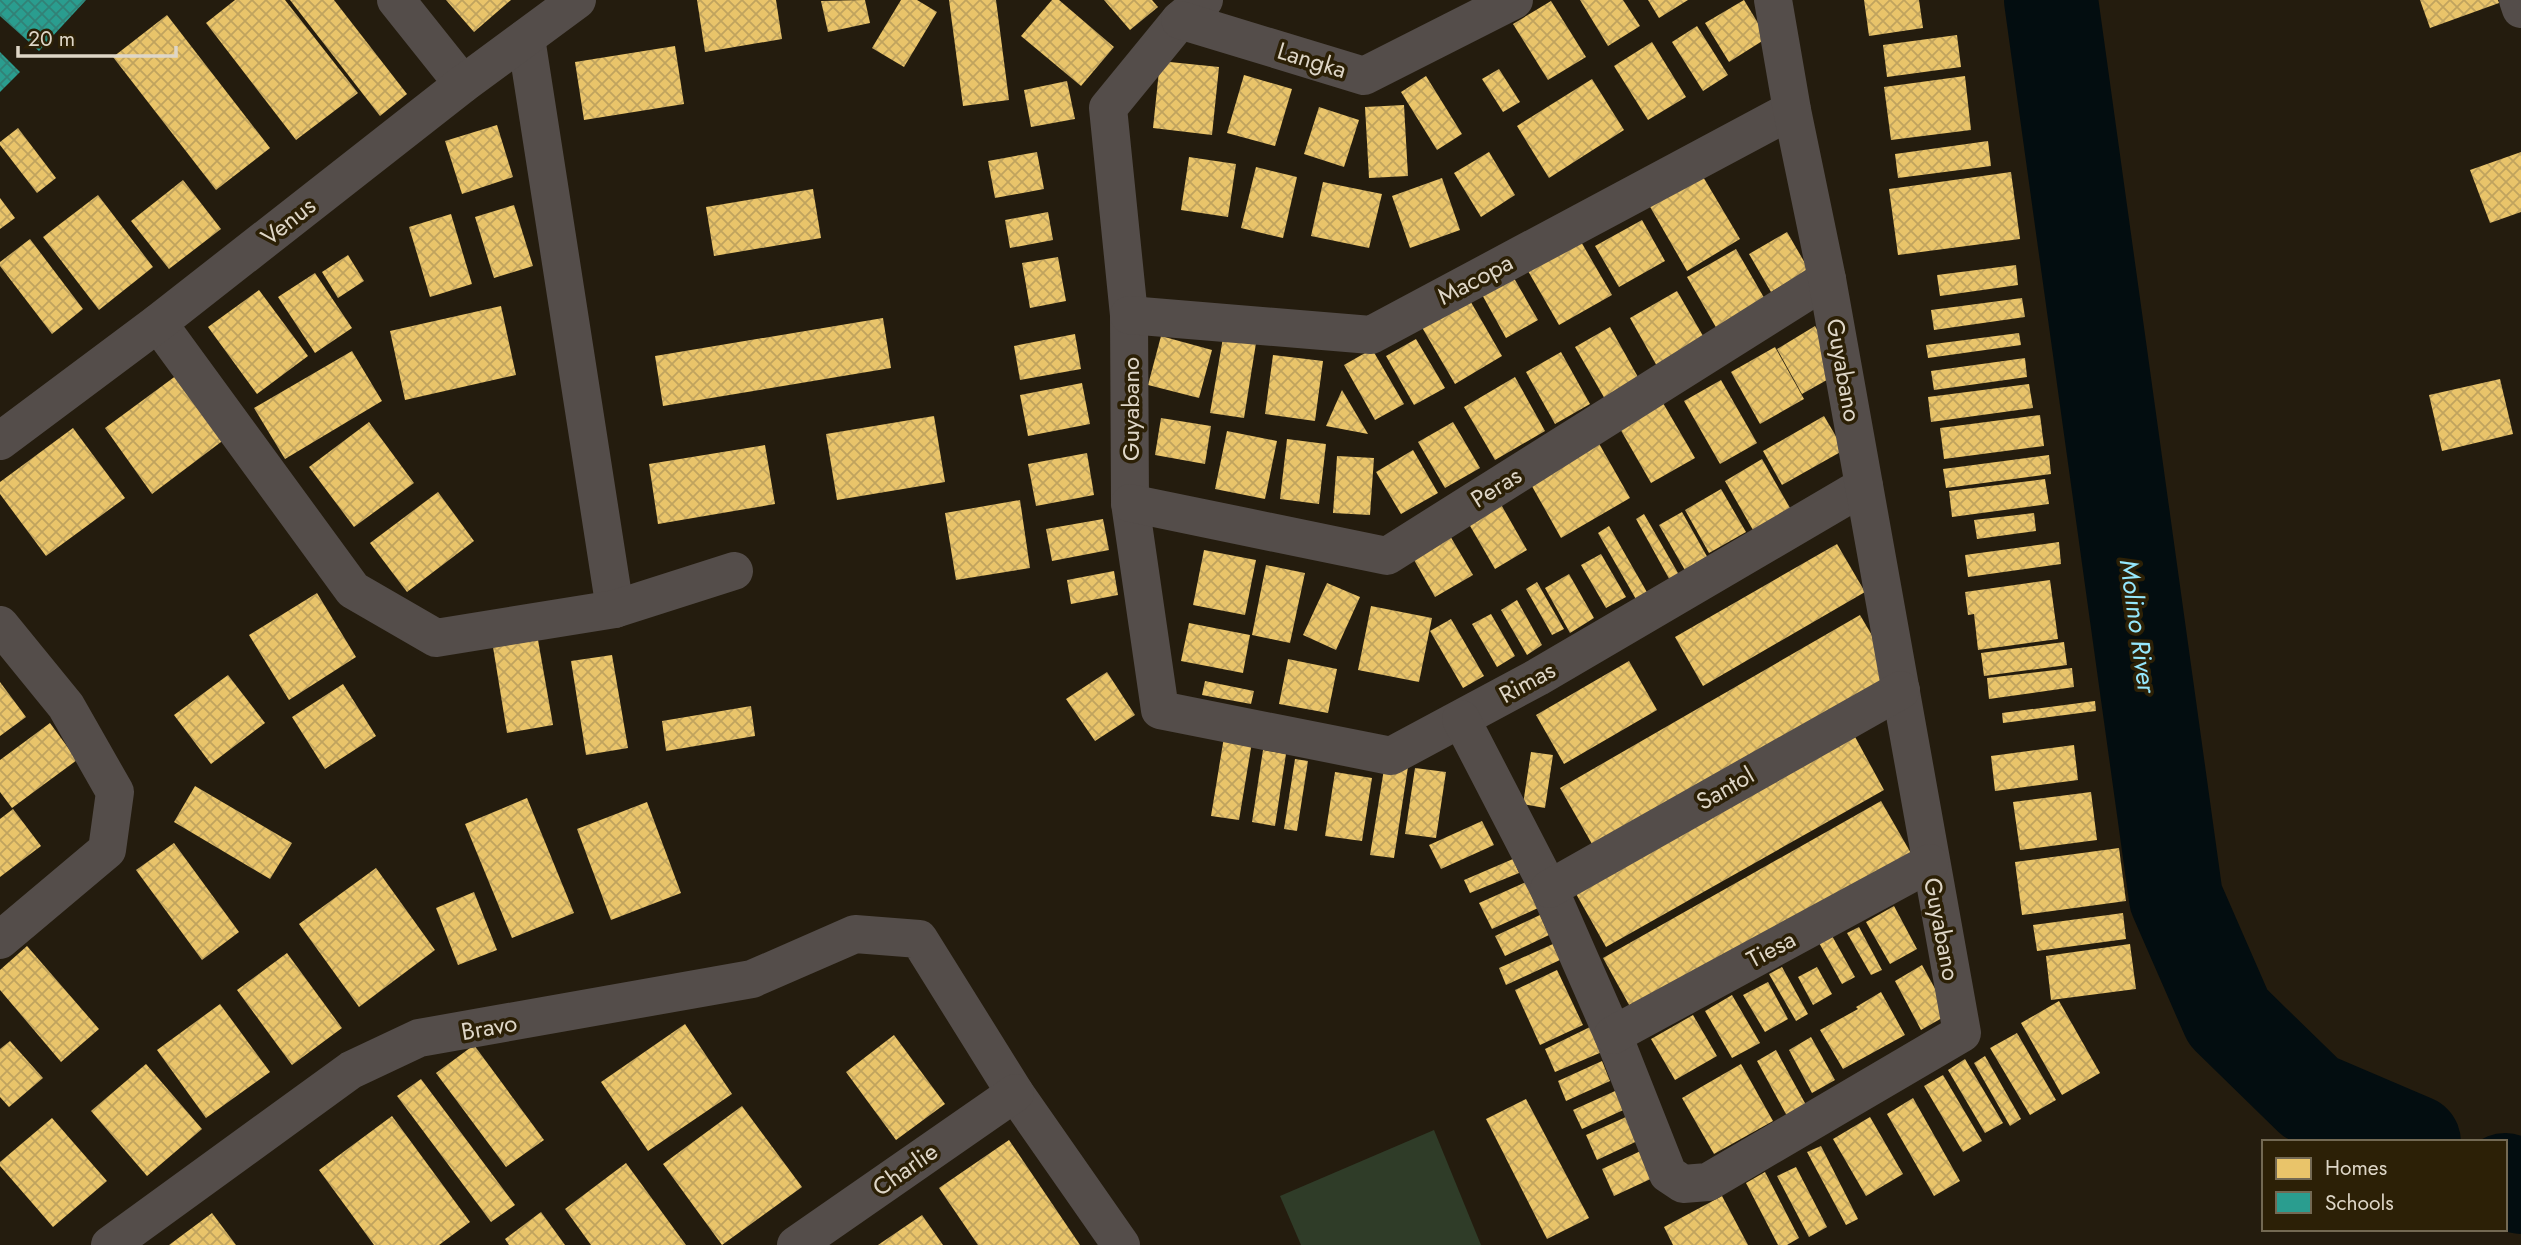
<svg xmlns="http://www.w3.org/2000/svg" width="2521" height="1245" font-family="Jost,sans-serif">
<defs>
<pattern id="homes-cross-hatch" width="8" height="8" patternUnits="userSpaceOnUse" patternTransform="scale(1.75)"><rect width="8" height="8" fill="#e9c46a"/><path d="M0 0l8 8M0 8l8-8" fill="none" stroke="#c0a35e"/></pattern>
<pattern id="schools-cross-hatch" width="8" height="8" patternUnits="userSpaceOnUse" patternTransform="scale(1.75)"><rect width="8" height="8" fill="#2a9d8f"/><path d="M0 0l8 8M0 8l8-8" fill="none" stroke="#328176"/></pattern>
</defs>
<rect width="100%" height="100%" fill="#241c0e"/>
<!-- green -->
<polygon fill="#2f3c28" points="1434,1130 1481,1245 1301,1245 1280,1196"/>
<!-- homes -->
<g fill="url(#homes-cross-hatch)">
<polygon points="235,0 285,0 358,93 296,140 206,23"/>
<polygon points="290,0 334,0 407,94 380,116"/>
<polygon points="446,0 511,0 474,32"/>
<polygon points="697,0 776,0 782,39 705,52"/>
<polygon points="865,0 870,23 828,32 821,1"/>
<polygon points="901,0 917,0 937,12 904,67 872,48"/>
<polygon points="949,0 996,0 1009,100 963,106"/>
<polygon points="1052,0 1059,0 1114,47 1081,86 1021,36"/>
<polygon points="1104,0 1152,0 1158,7 1130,30"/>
<polygon points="1580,0 1623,0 1640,26 1608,46"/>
<polygon points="1648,0 1688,0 1659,18"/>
<polygon points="1744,0 1767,38 1729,62 1705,23"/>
<polygon points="1864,0 1919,0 1923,28 1869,36"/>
<polygon points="2420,0 2498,0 2499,3 2430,28"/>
<polygon points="1551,1 1586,57 1548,80 1513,24"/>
<polygon points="167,15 270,148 216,190 113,57"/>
<polygon points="1697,26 1728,75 1703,91 1672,42"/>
<polygon points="1957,35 1961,67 1887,77 1883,45"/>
<polygon points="1652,42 1686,97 1648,120 1614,66"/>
<polygon points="675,46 684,104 584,120 575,62"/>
<polygon points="1160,61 1219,67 1212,135 1153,128"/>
<polygon points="1499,69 1520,102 1503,112 1482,79"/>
<polygon points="1244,75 1292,89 1275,146 1227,133"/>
<polygon points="1426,76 1462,134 1437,150 1401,92"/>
<polygon points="1965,76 1971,130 1891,140 1884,87"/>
<polygon points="1592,79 1624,130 1549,178 1517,126"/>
<polygon points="1067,81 1075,119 1031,127 1024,90"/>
<polygon points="1404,105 1408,176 1369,178 1365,107"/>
<polygon points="1319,107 1359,120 1344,167 1304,154"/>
<polygon points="497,125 513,177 462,194 445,141"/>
<polygon points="18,128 56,178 37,193 0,145 0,142"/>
<polygon points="1988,141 1991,166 1898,178 1895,154"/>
<polygon points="1037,152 1044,189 995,198 988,161"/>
<polygon points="1489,152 1515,195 1481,217 1454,173"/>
<polygon points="2521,152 2521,212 2490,223 2470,170"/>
<polygon points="1189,157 1236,164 1228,217 1181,210"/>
<polygon points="1256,167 1297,177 1283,238 1241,228"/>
<polygon points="2011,172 2020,239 1898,255 1889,189"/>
<polygon points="1702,175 1740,239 1687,271 1649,205"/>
<polygon points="1442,178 1460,230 1410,248 1392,196"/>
<polygon points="183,180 221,229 169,269 131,221"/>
<polygon points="1323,182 1382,194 1369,248 1311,236"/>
<polygon points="813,189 821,238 714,256 706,207"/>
<polygon points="98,195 153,267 99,310 43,237"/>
<polygon points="0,198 15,218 0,229"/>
<polygon points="514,205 533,266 494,278 475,217"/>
<polygon points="1048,212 1053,240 1010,248 1005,220"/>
<polygon points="451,214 472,284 430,297 409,227"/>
<polygon points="1642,220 1665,261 1619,287 1595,246"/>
<polygon points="1787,232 1809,270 1771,292 1749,254"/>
<polygon points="30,239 83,309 52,334 0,266 0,262"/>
<polygon points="1580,240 1612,295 1559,325 1528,271"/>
<polygon points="1736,249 1770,308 1721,336 1687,277"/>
<polygon points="348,255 364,281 338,298 322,272"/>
<polygon points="1058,257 1066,301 1030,308 1022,263"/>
<polygon points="2016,265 2018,285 1940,296 1937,275"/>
<polygon points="315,273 352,328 315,353 278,297"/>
<polygon points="1511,273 1538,320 1506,338 1480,291"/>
<polygon points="259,290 308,356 257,394 208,327"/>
<polygon points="1677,291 1710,348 1662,375 1630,318"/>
<polygon points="1468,297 1502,356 1455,384 1420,324"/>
<polygon points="2022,298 2025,317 1934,330 1931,310"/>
<polygon points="501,306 516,375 405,400 390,331"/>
<polygon points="883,318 891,368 663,406 655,356"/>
<polygon points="1815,326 1841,372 1802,394 1777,349"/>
<polygon points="1610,327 1643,386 1609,406 1575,347"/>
<polygon points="1224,332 1257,337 1244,418 1210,413"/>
<polygon points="2019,333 2021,345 1928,358 1926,345"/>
<polygon points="1075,334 1081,369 1020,380 1014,346"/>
<polygon points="1161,336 1212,350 1199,398 1148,385"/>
<polygon points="1416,339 1445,388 1414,405 1386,356"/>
<polygon points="1775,347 1804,399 1760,424 1731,372"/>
<polygon points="1372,349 1404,404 1375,420 1344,365"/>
<polygon points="352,351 382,401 285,459 254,408"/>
<polygon points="1561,352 1590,404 1555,424 1526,372"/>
<polygon points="1273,355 1323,361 1315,421 1265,414"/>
<polygon points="2025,358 2027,377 1934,390 1931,371"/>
<polygon points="177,375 225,439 152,494 105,428"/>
<polygon points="1515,377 1545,431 1495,460 1464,407"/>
<polygon points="2500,379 2513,434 2442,451 2429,395"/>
<polygon points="1721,380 1757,443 1720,464 1684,401"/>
<polygon points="1082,383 1090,424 1028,436 1020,395"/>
<polygon points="2029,384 2033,408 1931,422 1928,397"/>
<polygon points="1342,390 1368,434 1326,426"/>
<polygon points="1663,403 1695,458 1651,483 1619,427"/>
<polygon points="2040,415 2044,446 1944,459 1940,428"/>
<polygon points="934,416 945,482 837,500 826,434"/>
<polygon points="1824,416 1844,450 1782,485 1763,451"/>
<polygon points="1161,418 1211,426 1205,464 1155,455"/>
<polygon points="369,422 414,483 354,527 309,467"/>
<polygon points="1453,422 1480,468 1445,488 1418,442"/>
<polygon points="73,428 125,498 46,556 0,494 0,482"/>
<polygon points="1227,431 1277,441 1265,499 1215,489"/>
<polygon points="1593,433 1630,498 1561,538 1524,472"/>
<polygon points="1287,439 1326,444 1319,504 1280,499"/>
<polygon points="765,445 775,504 658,524 649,464"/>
<polygon points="1413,450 1438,493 1401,514 1376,472"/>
<polygon points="1087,453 1094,495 1036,506 1028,464"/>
<polygon points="2049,455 2051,474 1946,488 1943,469"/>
<polygon points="1337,456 1374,458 1370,515 1333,513"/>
<polygon points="1762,459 1794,515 1757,537 1725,481"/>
<polygon points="2045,479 2049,504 1952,517 1949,491"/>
<polygon points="1721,489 1746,532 1709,553 1685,510"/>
<polygon points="438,492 474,541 407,592 370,543"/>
<polygon points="1495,494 1527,550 1495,569 1462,512"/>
<polygon points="1020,500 1030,568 956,580 945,513"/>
<polygon points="1682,512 1709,560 1686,572 1659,525"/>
<polygon points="2034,513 2036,531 1977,539 1974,520"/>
<polygon points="1644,514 1682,580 1672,584 1636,519"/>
<polygon points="1103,519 1109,550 1052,561 1046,529"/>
<polygon points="1609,526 1648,594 1637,601 1598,533"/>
<polygon points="1446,529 1473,575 1435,597 1409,551"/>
<polygon points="2059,542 2061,564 1968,577 1965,555"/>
<polygon points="1837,544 1865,592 1703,686 1675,637"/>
<polygon points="1204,550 1256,560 1245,615 1193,605"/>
<polygon points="1601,554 1626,597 1606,608 1581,565"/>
<polygon points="1266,565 1305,573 1290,643 1252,635"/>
<polygon points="1114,571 1118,595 1071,604 1067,580"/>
<polygon points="1569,574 1594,618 1570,633 1545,588"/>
<polygon points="2050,580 2058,639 1978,650 1974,614 1968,615 1965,592"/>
<polygon points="1537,582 1564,629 1552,635 1526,589"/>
<polygon points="1327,583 1360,597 1336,650 1303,635"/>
<polygon points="317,593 356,657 289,700 249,635"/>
<polygon points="1517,600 1542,645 1527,655 1501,610"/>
<polygon points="1371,606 1432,618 1419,682 1358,670"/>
<polygon points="1491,614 1515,656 1497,667 1472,624"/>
<polygon points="1860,615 1897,678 1596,851 1560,788"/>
<polygon points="1451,619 1484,676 1463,688 1430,631"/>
<polygon points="1189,623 1250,635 1243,673 1181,661"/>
<polygon points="538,640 553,725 507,733 493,647"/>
<polygon points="2064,642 2067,665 1984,676 1981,653"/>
<polygon points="612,655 628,748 586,755 571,661"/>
<polygon points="1288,659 1337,669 1328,713 1279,704"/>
<polygon points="1629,661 1657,710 1564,764 1536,715"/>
<polygon points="2072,668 2074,687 1989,699 1987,678"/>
<polygon points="1107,672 1135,715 1095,741 1066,699"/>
<polygon points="228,675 265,723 211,764 174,715"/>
<polygon points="1205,681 1254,691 1251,704 1202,695"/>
<polygon points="0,682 26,717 0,736"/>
<polygon points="343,684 376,736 325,769 292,717"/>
<polygon points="2095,701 2096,711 2003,723 2002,713"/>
<polygon points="751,706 755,736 666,751 662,721"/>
<polygon points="50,723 77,760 12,808 0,792 0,760"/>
<polygon points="1854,735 1884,790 1606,947 1575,892"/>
<polygon points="1224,737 1252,742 1239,820 1211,816"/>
<polygon points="2074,745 2078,780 1995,791 1991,756"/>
<polygon points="1263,750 1286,754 1275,826 1252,822"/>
<polygon points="1531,752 1553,755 1545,808 1523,804"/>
<polygon points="1295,759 1308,761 1297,831 1284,829"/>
<polygon points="1385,763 1408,767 1394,858 1370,855"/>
<polygon points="1415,768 1446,772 1436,838 1405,834"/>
<polygon points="1335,772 1372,778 1362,841 1325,836"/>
<polygon points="195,786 292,843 270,879 174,822"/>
<polygon points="2091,792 2097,840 2020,850 2013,802"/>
<polygon points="527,798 574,913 512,938 465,824"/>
<polygon points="1881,801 1912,855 1633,1012 1603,958"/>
<polygon points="647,802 681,893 611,920 577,829"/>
<polygon points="13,809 41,846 0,877 0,819"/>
<polygon points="1482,821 1494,845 1441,869 1429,845"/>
<polygon points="174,843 239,932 202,960 136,870"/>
<polygon points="2119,848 2126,901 2022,915 2015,862"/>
<polygon points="1513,859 1519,873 1470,893 1464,880"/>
<polygon points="376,868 435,950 359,1007 299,924"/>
<polygon points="1526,882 1538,908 1492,929 1479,903"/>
<polygon points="474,892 497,950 458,965 436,908"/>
<polygon points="1894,906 1917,949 1890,964 1866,922"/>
<polygon points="2123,913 2126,939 2037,951 2033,925"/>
<polygon points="1540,915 1549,935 1505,956 1495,936"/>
<polygon points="1859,927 1882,970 1871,975 1847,933"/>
<polygon points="1831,934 1855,977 1842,984 1818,941"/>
<polygon points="1553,944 1560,960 1506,985 1499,968"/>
<polygon points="2130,944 2136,989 2051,1000 2046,956"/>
<polygon points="27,946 99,1029 61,1062 0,990 0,970"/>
<polygon points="287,953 342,1028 292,1065 237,990"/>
<polygon points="1922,965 1949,1014 1921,1030 1895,981"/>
<polygon points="1782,967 1808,1014 1796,1021 1769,974"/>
<polygon points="1817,967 1832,994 1813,1005 1798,977"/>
<polygon points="1557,970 1583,1025 1540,1045 1515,990"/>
<polygon points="1768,982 1788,1019 1765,1032 1743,995"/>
<polygon points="1881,992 1905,1035 1843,1069 1820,1030 1858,1009 1856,1007"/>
<polygon points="1732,995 1760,1043 1732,1058 1705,1011"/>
<polygon points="2059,1001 2100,1073 2062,1095 2021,1023"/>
<polygon points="220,1004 270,1072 206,1118 157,1050"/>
<polygon points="1693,1015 1717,1056 1675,1080 1651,1039"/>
<polygon points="685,1024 732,1094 648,1151 601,1082"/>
<polygon points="1590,1027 1602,1052 1555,1072 1545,1049"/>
<polygon points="2017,1033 2056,1100 2030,1115 1990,1048"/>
<polygon points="894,1035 945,1104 896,1140 846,1072"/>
<polygon points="1811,1037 1835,1080 1812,1093 1789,1050"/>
<polygon points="10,1041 43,1078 9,1107 0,1097 0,1049"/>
<polygon points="474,1045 544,1140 506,1167 436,1073"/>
<polygon points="1776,1050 1806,1105 1787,1116 1757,1061"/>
<polygon points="1985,1056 2021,1119 2010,1126 1974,1063"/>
<polygon points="1965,1059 2003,1123 1985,1133 1948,1070"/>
<polygon points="1602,1061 1610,1081 1566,1101 1558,1081"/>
<polygon points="146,1064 202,1129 147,1176 91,1111"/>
<polygon points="1741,1064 1773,1121 1714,1154 1682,1098"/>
<polygon points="1943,1075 1982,1141 1963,1152 1924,1086"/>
<polygon points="421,1079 515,1205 491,1222 397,1096"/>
<polygon points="1624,1087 1632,1106 1582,1129 1573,1110"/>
<polygon points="1913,1098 1960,1181 1934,1196 1887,1114"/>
<polygon points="1526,1099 1589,1218 1547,1239 1486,1119"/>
<polygon points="742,1106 802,1187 722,1245 663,1164"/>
<polygon points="1637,1112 1648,1136 1597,1160 1586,1135"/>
<polygon points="392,1116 470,1222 439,1245 374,1245 319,1170"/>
<polygon points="1870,1117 1903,1174 1866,1196 1833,1139"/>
<polygon points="52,1118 107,1181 53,1227 0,1166 0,1162"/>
<polygon points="1009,1140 1080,1245 978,1245 939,1188"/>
<polygon points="1821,1146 1858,1219 1846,1225 1807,1152"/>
<polygon points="1645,1149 1657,1176 1614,1196 1602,1169"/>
<polygon points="626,1163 686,1245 591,1245 565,1209"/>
<polygon points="1796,1167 1827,1227 1809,1237 1777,1176"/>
<polygon points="1765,1172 1799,1238 1787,1245 1778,1245 1746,1183"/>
<polygon points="1722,1196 1748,1245 1673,1245 1664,1227"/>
<polygon points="541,1212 565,1245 509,1245 505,1239"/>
<polygon points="212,1213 236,1245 169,1245"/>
<polygon points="922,1215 943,1245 878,1245"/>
</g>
<!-- schools -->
<g fill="url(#schools-cross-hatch)">
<polygon points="0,0 86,0 39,51 0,16"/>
<polygon points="0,52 20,72 0,92"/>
</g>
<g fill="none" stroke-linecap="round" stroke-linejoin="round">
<!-- river -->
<g stroke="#030d10" stroke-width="94">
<polyline points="2051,0 2176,898 2228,1017 2311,1098 2414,1142"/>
<polyline points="2505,1180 2521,1187"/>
</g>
<!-- minor -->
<g stroke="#544d4a" stroke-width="38">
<polyline points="396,0 463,84"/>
<polyline points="1204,0 1180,20 1108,108 1129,315 1130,503 1160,710 1391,756 1538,677 1864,486"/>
<polyline points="2518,0 2521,9"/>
<polyline points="1180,20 1364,76 1514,0"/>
<polyline points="526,38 615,609"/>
<polyline points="1129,315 1371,335 1792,110"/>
<polyline points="158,323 353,590 436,638 615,609 734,571"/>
<polyline points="0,441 158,323 463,84 577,0"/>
<polyline points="1130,503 1387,556 1827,279"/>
<polyline points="0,625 66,706 115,792 107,850 0,940"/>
<polyline points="1461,719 1549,889 1613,1035 1668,1174 1683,1184 1708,1182 1962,1033 1827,279 1792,110 1773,0"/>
<polyline points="1549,889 1901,690"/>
<polyline points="1613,1035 1930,863"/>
<polyline points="110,1245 351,1070 419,1038 752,979 855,934 919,939 1015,1093 1121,1245"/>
<polyline points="796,1245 1015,1093"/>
</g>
</g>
<g text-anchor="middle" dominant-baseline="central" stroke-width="7" stroke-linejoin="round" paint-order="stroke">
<!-- street labels -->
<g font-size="24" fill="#ded6c7" stroke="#2c2006">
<text transform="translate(1312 60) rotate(17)">Langka</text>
<text transform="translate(288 221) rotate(-38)">Venus</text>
<text transform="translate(1475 279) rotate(-28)">Macopa</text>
<text transform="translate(1844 370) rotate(80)">Guyabano</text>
<text transform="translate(1130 409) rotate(-90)">Guyabano</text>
<text transform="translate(1496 487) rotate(-32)">Peras</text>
<text transform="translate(1527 682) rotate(-29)">Rimas</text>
<text transform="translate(1725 788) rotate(-30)">Santol</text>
<text transform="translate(1942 929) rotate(79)">Guyabano</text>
<text transform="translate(1771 949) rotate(-28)">Tiesa</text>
<text transform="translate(489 1027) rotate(-10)">Bravo</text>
<text transform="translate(905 1169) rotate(-35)">Charlie</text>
</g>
<!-- water labels -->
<g font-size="26" font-style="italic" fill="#95e7fc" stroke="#2c2006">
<text transform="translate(2138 626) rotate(82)">Molino River</text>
</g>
</g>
<!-- legend -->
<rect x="2262" y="1140" width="245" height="91" fill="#2c2006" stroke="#736953" stroke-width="2"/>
<rect x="2276" y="1158" width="35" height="21" fill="#e9c46a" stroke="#736953" stroke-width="2"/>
<text x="2325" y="1175" font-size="21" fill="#ded6c7">Homes</text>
<rect x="2276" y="1192" width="35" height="21" fill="#2a9d8f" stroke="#736953" stroke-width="2"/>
<text x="2325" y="1210" font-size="21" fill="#ded6c7">Schools</text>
<!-- scale -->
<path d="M18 46v10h158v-10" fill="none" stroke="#ded6c7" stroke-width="3.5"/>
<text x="28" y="46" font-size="21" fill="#ded6c7" stroke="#2c2006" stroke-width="5" paint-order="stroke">20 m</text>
</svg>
